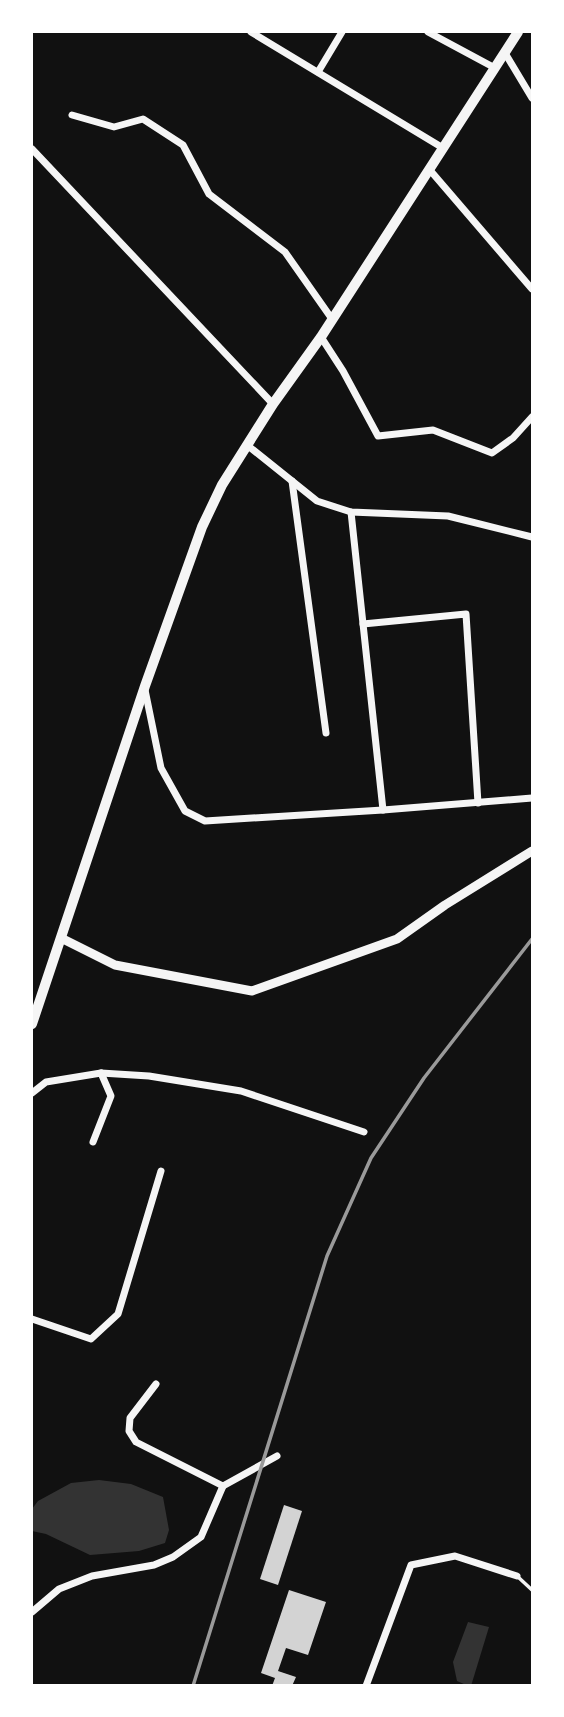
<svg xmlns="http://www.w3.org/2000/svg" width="564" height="1717" font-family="'DejaVu Sans',sans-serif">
<rect width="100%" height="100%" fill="#111"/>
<!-- water -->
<g fill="#333">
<polygon points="99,1480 131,1484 163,1497 169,1530 165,1543 139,1551 90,1555 46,1534 32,1531 32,1509 38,1501 71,1483"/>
<polygon points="468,1622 489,1627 471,1686 466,1685 457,1681 453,1662"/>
</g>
<!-- building -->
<g fill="#d3d3d3">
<polygon points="284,1505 302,1511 278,1585 260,1579"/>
<polygon points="289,1590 326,1602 308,1655 286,1648 278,1671 296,1677 292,1686 272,1686 275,1678 261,1673"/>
</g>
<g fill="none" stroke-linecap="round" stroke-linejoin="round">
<!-- service -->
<polyline stroke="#f5f5f5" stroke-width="3.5" points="517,1576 532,1590"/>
<!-- minor -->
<g stroke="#f5f5f5" stroke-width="7">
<polyline points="251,32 443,148"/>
<polyline points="428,32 495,68"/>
<polyline points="505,53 532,98"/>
<polyline points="318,72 342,32"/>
<polyline points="72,115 114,127 143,119 183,145 209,194 285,252 332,319"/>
<polyline points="32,149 273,404"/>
<polyline points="429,169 532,289"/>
<polyline points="321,337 343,371 378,436 433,430 492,453 513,438 532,417"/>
<polyline points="247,445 317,501 351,512 448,516 532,537"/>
<polyline points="292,481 326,733"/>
<polyline points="351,512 383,810"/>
<polyline points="363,624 466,614 478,803"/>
<polyline points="145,690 161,768 185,811 205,821 383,810 532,798"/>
<polyline points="32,1093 46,1082 101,1073 149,1076 241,1091 364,1132"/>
<polyline points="93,1142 111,1096 101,1073"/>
<polyline points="32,1319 91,1339 118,1314 161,1171"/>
<polyline points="156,1384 130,1418 129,1431 136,1442 223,1486 277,1456"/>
<polyline points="32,1612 59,1589 92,1576 154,1565 173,1557 201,1537 223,1486"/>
<polyline points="366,1686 411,1565 455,1556 517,1576"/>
</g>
<!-- tertiary -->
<polyline stroke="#f5f5f5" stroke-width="9" points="61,938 115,965 252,991 397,939 445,905 532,851"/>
<!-- primary -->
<polyline stroke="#f5f5f5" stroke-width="10" points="32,1024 145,686 202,527 222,485 273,404 321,337 518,32"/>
<!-- rail -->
<polyline stroke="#9a9a9a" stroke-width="3.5" points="193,1686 327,1256 371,1158 424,1078 532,939"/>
</g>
<!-- border -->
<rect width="564" height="1717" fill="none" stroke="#ffffff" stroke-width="66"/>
</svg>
